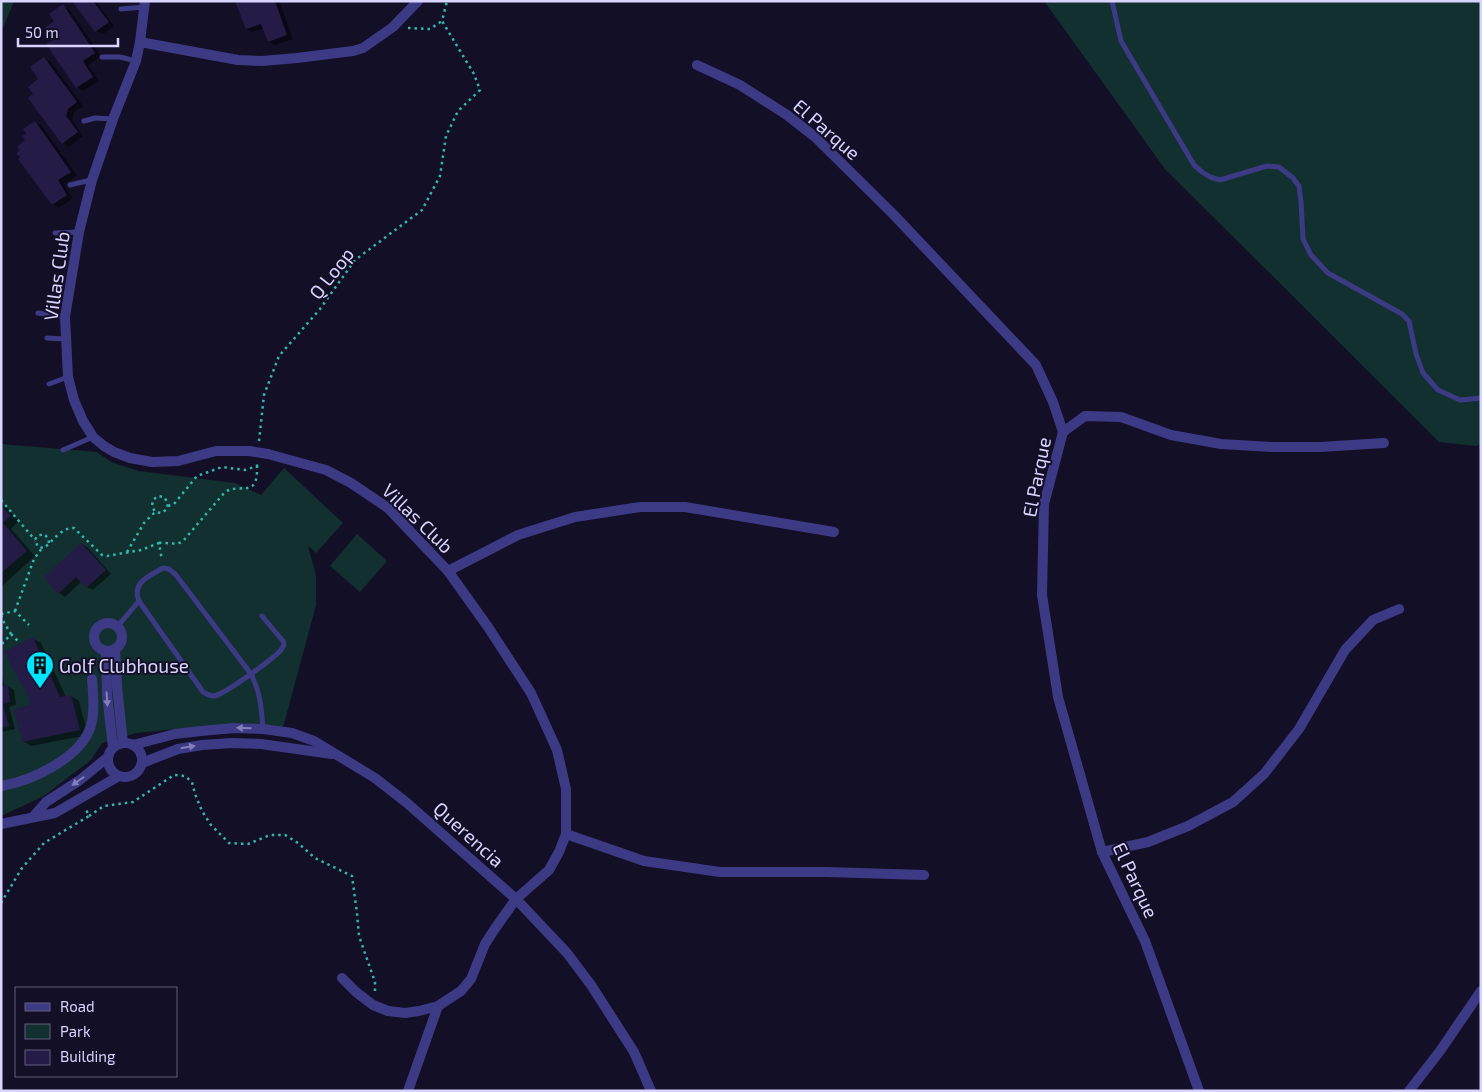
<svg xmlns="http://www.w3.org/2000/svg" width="1482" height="1092" font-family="'Exo 2',sans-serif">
<rect width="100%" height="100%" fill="#130f26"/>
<!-- green -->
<g fill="#12302f">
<polygon points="1,1 14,1 1,33"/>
<polygon points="1044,1 1481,1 1481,445 1478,445 1477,446 1439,442 1165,169"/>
<polygon points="1,444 97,452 111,462 139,471 235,483 261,495 284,468 343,523 316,553 308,546 316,575 316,605 283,728 243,723 136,733 102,743 91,760 44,796 1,816"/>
<polygon points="357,534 387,561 360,592 330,566"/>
</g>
<!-- shadow -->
<g fill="#0007">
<polygon points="74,1 100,1 97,3 114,26 103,34 96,31"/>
<polygon points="237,1 279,1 293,39 275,45 269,42 264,28 253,32 247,29"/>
<polygon points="63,6 69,9 101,56 88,65 99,81 83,91 77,87 54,40 55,22"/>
<polygon points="44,58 51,62 83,106 74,112 72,120 83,136 69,147 63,143 35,94 40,79"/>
<polygon points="35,122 42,126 77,176 64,184 73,198 59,208 53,204 19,159"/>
<polygon points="1,502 19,521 11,529 35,556 1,587"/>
<polygon points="82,544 88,548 111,574 93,590 87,587 82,581 65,597 59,593 46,577"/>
<polygon points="32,638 41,643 66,697 71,696 79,701 88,735 31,746 23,741 32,706"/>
<polygon points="1,678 3,679 5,687 8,686 14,690 16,705 9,707 15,729 1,732"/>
</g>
<!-- building -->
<g fill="#241b47">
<polygon points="72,1 93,1 109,22 95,32"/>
<polygon points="235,1 275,1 287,35 268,42 261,24 246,29"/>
<polygon points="63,4 95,53 83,61 93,77 76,88 46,44 53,40 44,28 54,21 49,14"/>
<polygon points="44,57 77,102 68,109 66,116 78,132 62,144 28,98 33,94 28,87 38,79 30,67"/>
<polygon points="35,121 71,172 58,180 67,195 52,205 18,159 20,157 16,154 20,150 17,147 25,140 22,136 26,133 23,129"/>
<polygon points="1,505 11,516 3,523 27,551 1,573"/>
<polygon points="81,543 106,570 86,588 76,577 58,594 44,577"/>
<polygon points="33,637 60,697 71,695 80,730 22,742 14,709 30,705 28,696 4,652"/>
<polygon points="8,685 10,702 3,704 9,726 1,728 1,687"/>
</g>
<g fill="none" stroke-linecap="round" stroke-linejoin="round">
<!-- path -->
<g stroke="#2fb8b0" stroke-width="2.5" stroke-dasharray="2.5 4" stroke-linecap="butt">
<polyline points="408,28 430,29 442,21"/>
<polyline points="259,441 264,395 279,356 320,309 355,260 422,210 440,176 446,136 458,111 480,90 474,74 442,21 447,1"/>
<polyline points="1,500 35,540"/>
<polyline points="168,506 174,504 197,476 222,467 245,470 257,466 257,464"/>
<path d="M49 543 48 538 44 534 37 536 35 540 38 547 44 548C53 541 62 527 74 528L102 555 107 556 141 550 159 543 162 560"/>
<path d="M159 543C167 542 176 546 183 541L225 492C241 482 258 500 257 466"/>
<polyline points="127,552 144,523 155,512 162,513 167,509 168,503 164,497 158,496 153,500 152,506 155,512"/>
<polyline points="15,611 34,559 42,548"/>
<polyline points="1,614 15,611 29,625"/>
<polyline points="1,615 2,619 11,634 1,645"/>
<polyline points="11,634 20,643"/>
<polyline points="89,816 104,806 133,802 174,775 185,776 192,782 195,794 202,811 211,825 229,843 248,844 270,835 285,835 298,843 315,858 352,876 357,913 359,936 375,982 375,992"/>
<polyline points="1,903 22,868 44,843 89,816 85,807"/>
</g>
<!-- lane -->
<g stroke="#3d3a85" stroke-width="5">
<polyline points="1112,1 1121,41 1194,165 1202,172 1210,177 1220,180 1267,166 1279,167 1293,178 1299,186 1301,202 1303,239 1311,255 1328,273 1402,314 1409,321 1416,354 1423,373 1438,390 1460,400 1481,398"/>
<polyline points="121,9 144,7"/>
<polyline points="102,57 120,57 136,61"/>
<polyline points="84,121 95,118 113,119"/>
<polyline points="70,185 91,180"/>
<polyline points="55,233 79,232"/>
<polyline points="38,313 65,317"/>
<polyline points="47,338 66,339"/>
<polyline points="49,384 68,377"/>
<polyline points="63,450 93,437"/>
<path d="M262 616 283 641 284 645 281 650C273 659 225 694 214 696 210 696 207 694 203 692L139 601C131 582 150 576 163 568L169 569 176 575 251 674C261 694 261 707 263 729"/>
<polyline points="117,627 139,601"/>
</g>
<!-- street -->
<g stroke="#3d3a85" stroke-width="10">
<polyline points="145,1 140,42 136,61 113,119 92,180 79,232 65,317 68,377 74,400 83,421 93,437 104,446 114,452 130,458 152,462 178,461 216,451 249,451"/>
<polyline points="140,42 238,60 262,61 297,58 353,51 363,48 393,27 418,1"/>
<polyline points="697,65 740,85 787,115 815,137 893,214 1036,365 1053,402 1063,432 1044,504 1042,595 1058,697 1102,852 1145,941 1199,1091"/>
<polyline points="1063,432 1085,416 1121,417 1171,435 1221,444 1272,447 1320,447 1384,443"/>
<polyline points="268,454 326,470 351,483 388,508 448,571 488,627 531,693 557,750 566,789 566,834 559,852 549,870 516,899 494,930 485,944 471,979 461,991 438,1006 419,1011 405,1013 388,1011 373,1005 356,992 342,978"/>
<polyline points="448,571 518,535 575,517 640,507 685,507 834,532"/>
<circle cx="108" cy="637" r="14"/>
<polyline points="115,649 117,686 123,743"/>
<polyline points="106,651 107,695 113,747"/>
<circle cx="125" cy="760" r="17"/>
<polyline points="133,745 175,734 201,731 234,728 263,729 292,733 314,741 375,778 407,803 516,899 567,953 591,985 634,1052 651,1091"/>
<polyline points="142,763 178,749 202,745 232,743 261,744 332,754"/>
<path d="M1 786C32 781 86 756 92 721 95 707 93 693 92 679"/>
<polyline points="33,817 46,802 80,780 108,757"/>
<polyline points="1,824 55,813 119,776"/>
<polyline points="566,834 644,861 720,872 827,872 924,875"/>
<polyline points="1102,852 1148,842 1188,826 1233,802 1264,774 1299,729 1345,650 1373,620 1399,609"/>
<polyline points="408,1091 438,1006"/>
<polyline points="1409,1091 1440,1051 1481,991"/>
</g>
<!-- street-bridge -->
<polyline stroke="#3d3a85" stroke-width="10" points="249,451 268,454"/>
</g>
<!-- one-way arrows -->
<defs><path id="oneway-solid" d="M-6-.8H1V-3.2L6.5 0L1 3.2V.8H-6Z" transform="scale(1.25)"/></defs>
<g fill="#837fbc">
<use href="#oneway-solid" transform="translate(107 699) rotate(86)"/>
<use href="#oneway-solid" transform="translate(244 728) rotate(-179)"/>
<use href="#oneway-solid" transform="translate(188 747) rotate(-9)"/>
<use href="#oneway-solid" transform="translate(78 781) rotate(145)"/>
</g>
<!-- icons -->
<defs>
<g id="building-pin" transform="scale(1.4375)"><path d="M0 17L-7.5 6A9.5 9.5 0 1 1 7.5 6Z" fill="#00e5ff" stroke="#130f26"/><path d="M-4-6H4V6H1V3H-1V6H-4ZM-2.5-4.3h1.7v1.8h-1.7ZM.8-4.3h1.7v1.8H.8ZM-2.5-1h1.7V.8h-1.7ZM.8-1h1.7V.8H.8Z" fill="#111"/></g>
</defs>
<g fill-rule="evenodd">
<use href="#building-pin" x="40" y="665"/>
</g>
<g text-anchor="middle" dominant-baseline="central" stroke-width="4" stroke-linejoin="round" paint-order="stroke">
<!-- street labels -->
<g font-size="19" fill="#d9d4ff" stroke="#130f26">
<text transform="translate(827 129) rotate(41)">El Parque</text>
<text transform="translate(331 273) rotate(-52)">Q Loop</text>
<text transform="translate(56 276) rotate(-82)">Villas Club</text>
<text transform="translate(1036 477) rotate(-79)">El Parque</text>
<text transform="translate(418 518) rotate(44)">Villas Club</text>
<text transform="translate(469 834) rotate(42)">Querencia</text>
<text transform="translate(1136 880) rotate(65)">El Parque</text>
</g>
<!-- poi labels -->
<g font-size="19" fill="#d9d4ff" stroke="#130f26" text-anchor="start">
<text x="59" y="665">Golf Clubhouse</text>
</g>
</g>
<!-- border -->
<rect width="1482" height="1092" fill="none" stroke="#d9d4ff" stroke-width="5"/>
<!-- legend -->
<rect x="15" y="987" width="162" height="90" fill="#130f26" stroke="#625e7d"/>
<rect x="25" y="1003" width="25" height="8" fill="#3d3a85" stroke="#625e7d"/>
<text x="60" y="1012" font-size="15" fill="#d9d4ff">Road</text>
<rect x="25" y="1024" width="25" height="15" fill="#12302f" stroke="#625e7d"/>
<text x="60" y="1037" font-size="15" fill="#d9d4ff">Park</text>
<rect x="25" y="1050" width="25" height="15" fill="#241b47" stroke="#625e7d"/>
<text x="60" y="1062" font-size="15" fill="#d9d4ff">Building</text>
<!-- scale -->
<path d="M18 38v8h100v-8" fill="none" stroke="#d9d4ff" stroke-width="2.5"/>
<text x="25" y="38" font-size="15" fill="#d9d4ff" stroke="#130f26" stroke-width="4" paint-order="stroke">50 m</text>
</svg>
